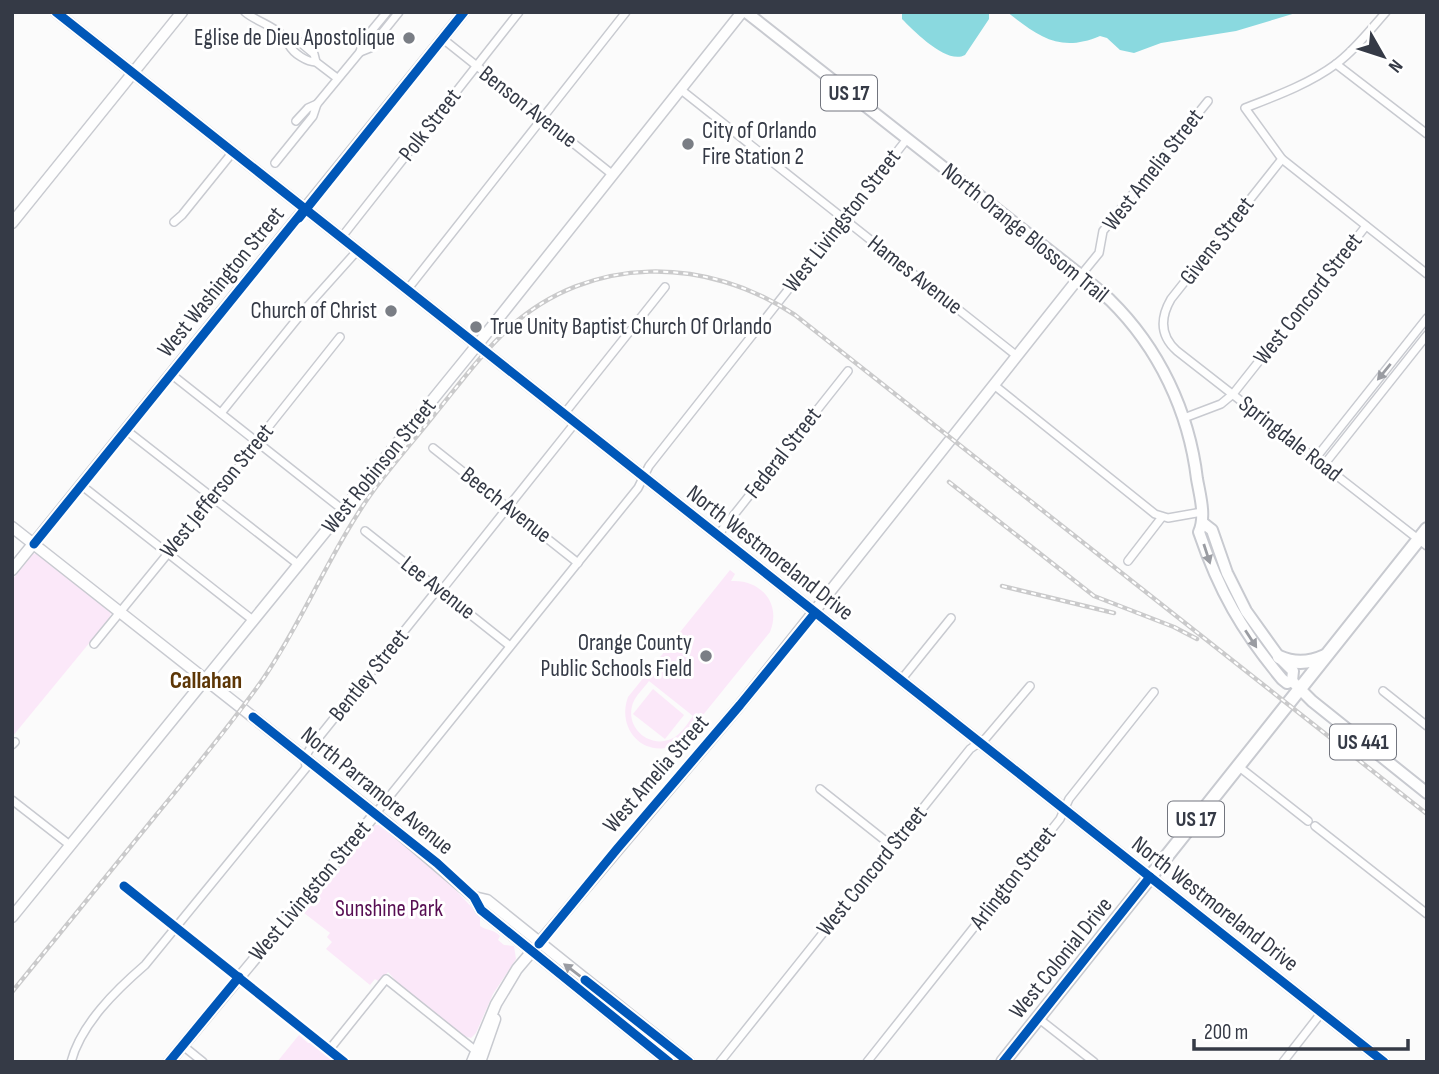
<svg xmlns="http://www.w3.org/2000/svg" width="1439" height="1074" font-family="'Sofia Sans Condensed',sans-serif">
<rect width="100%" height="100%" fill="#fbfbfb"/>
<!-- green -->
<g fill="#fbe8f9" fill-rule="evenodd">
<polygon points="37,553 110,609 111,613 109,619 12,737 12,580 33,554"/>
<path d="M730 570 735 574 731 581C760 579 782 603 770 632L682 741C650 763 615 733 628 697ZM649 681 693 716C687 724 681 735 671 739 649 749 624 727 633 703 636 695 644 688 649 681Z"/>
<polygon points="653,689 684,715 665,739 633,714"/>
<path d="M374 825H382L430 863 480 916V926C487 931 494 929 500 936L498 940 504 945 514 946 516 959 493 994 476 1033 471 1038 463 1036 398 983 388 972 380 982 375 979 370 985 326 949 332 942 327 937 330 933 304 913Z"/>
<polygon points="299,1035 308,1043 313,1043 336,1062 277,1062"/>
</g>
<!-- water -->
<g fill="#8ad9df">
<path d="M902 12H986L989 14V19L965 55C947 65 915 32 902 19Z"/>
<path d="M1007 12H1299L1236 31 1161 43 1134 53 1120 50 1107 38 1100 36C1060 53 1039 37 1007 12Z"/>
</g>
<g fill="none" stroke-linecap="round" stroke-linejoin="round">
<!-- street casing -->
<g stroke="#c8cad0" stroke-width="10">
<g id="street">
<path d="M245 12C257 22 271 24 283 36 290 43 283 37 289 45 294 54 307 62 316 62"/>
<polyline points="387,12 363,41 360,52 370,48 399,12"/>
<path d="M1386 12C1370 30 1355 50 1336 64 1309 84 1276 96 1245 108L1282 159 1427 274"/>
<polyline points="286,38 296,39 314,54 316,62 337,78"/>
<polyline points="443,39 613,175"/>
<polyline points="1336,64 1427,134"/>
<polyline points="680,89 1017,356"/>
<polyline points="296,121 308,108 317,104"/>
<path d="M1282 159 1171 299C1160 318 1160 336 1177 351L1427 546"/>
<polyline points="275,163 313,116 317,104 360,52"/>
<polyline points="174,222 182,215 232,153"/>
<polyline points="341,238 519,12"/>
<polyline points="1081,275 1099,253 1103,231 1208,101"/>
<polyline points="407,290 626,12"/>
<polyline points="171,374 343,510"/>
<polyline points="994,385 1155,514 1168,518 1202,512"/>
<polyline points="221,413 305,309 357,251"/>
<polyline points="564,414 665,287"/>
<polyline points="1184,418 1221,404 1233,394 1366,226"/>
<polyline points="126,430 299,565"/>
<polyline points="433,448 578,563"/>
<polyline points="1315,459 1427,318"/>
<polyline points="1323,466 1427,335"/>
<polyline points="81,485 254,621"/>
<polyline points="365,531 510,646"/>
<polyline points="718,535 848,371"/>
<polyline points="1128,561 1162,517"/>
<polyline points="94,644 254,448 262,435 340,337"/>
<polyline points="901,680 951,618"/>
<polyline points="1383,691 1427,726"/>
<polyline points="12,745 15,742"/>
<polyline points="1238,766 1308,821"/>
<polyline points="820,789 892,846"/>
<polyline points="12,800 71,846"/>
<polyline points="376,813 638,488 649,466 907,139"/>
<polyline points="1315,826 1427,914"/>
<polyline points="124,886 344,1062"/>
<polyline points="1038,1018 1094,1062"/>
<polyline points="182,1045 203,1062"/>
<polyline points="329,1050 386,979 476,1051"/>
<path d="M71 1062C81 1024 116 990 145 965L306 768 305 757 311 747 433 595 445 586 575 423"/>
<polyline points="720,1062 970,749 986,738 1030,686"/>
<polyline points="867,1062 1060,819 1069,799 1154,692"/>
<polyline points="1283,1062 1322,1012"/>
</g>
</g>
<!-- secondary casing -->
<g stroke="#c8cad0" stroke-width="13">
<g id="secondary">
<polyline points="56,12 1384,1062"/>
<polyline points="12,223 182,12"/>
<polyline points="12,527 386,822 474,897 481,910 669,1062"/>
<polyline points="12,570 464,12"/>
<polyline points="474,897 487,900 689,1062"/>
<polyline points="12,917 482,339 742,12"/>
<polyline points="169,1062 376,813"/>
<polyline points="472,1062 496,1004 517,969 740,705 1081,275"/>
<polyline points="480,1062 495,1019"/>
</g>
</g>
<!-- primary casing -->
<g stroke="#c8cad0" stroke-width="14">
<g id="primary">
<path d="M746 12 1069 266C1083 277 1097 288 1110 300 1159 348 1189 412 1197 479 1200 496 1206 516 1199 532 1219 591 1242 631 1282 679L1287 683 1292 681 1312 701 1427 793"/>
<polyline points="1203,523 1212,530 1227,573 1246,611 1279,657 1293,671 1292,681"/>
</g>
</g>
<!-- highway casing -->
<g stroke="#c8cad0" stroke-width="16">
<g id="highway">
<path d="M1279 657C1294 664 1310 663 1325 656"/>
<polyline points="1003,1062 1427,529"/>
</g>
</g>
<!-- street -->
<use href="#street" stroke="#fefefe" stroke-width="7"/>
<!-- secondary -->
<use href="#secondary" stroke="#fefefe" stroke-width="10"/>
<!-- primary -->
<use href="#primary" stroke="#fefefe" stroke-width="10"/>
<!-- highway -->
<use href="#highway" stroke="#fefefe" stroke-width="12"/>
<!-- rail casing -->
<g stroke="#cacacb" stroke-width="4.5">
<g id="rail">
<polyline points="949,482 1094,596 1174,627 1197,639"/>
<polyline points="1002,586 1114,613"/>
<path d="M12 992C60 933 109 873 157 814 193 770 230 726 263 679 299 627 323 568 357 515 379 479 408 448 434 415 458 386 481 354 509 328 591 254 706 256 795 315L1427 814"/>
</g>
</g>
<!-- rail -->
<use href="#rail" stroke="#fff" stroke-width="2" stroke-dasharray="5" stroke-linecap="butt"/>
<!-- cycleway casing -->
<g stroke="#fff" stroke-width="13">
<g id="cycleway">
<polyline points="56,12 1384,1062"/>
<polyline points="299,218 464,12"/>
<polyline points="34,544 304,210"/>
<polyline points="253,717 437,863 474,897 481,910 669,1062"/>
<polyline points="124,886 344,1062"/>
<polyline points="539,944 617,849 740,705 815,613"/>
<polyline points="585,980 689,1062"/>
<polyline points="169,1062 239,977"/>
<polyline points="1003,1062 1150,877"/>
</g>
</g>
<!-- cycleway -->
<use href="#cycleway" stroke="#0057b8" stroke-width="9"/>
</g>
<!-- one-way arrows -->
<defs><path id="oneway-solid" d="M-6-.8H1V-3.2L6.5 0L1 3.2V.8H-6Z" transform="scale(1.75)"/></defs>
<g fill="#9a9ca2">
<use href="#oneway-solid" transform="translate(1384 372) rotate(129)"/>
<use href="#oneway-solid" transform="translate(1207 554) rotate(72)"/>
<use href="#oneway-solid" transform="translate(1251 639) rotate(57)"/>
<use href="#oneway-solid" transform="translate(572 970) rotate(-143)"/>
</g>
<!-- markers -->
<g fill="#7a7e85" stroke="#fff" stroke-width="2.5">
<circle cx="409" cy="38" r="7"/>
<circle cx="688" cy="144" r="7"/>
<circle cx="391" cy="311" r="7"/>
<circle cx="476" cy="327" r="7"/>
<circle cx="706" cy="656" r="7"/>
</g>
<g text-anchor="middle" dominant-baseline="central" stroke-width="6" stroke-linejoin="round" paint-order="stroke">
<!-- shield labels -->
<g fill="#fff" stroke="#72757e" stroke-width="2">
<rect x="821" y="75.5" width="56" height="35" rx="5"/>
<rect x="1330" y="724.5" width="66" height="35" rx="5"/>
<rect x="1168" y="801.5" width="56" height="35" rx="5"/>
</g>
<g font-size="21" font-weight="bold" fill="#353a46">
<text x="849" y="93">US 17</text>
<text x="1363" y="742">US 441</text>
<text x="1196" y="819">US 17</text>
</g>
<!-- poi labels -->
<g font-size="23" fill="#353a46" stroke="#fff" text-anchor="end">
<text x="395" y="38">Eglise de Dieu Apostolique</text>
<text x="702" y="131" text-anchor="start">City of Orlando<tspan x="702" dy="26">Fire Station 2</tspan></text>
<text x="377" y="311">Church of Christ</text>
<text x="490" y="327" text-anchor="start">True Unity Baptist Church Of Orlando</text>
<text x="692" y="643">Orange County<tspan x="692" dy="26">Public Schools Field</tspan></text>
</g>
<!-- street labels -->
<g font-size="23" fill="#353a46" stroke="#fff">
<text transform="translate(528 107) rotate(38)">Benson Avenue</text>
<text transform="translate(430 125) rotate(-52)">Polk Street</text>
<text transform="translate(1153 170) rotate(-52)">West Amelia Street</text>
<text transform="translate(842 221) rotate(-52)">West Livingston Street</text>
<text transform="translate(1025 233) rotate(39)">North Orange Blossom Trail</text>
<text transform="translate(1217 241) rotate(-52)">Givens Street</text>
<text transform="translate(915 275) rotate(38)">Hames Avenue</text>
<text transform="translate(221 282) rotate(-51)">West Washington Street</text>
<text transform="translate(1308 299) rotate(-52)">West Concord Street</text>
<text transform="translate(1290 439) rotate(38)">Springdale Road</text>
<text transform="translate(783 453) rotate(-52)">Federal Street</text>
<text transform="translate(379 466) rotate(-51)">West Robinson Street</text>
<text transform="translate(217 491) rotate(-51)">West Jefferson Street</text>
<text transform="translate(506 505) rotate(38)">Beech Avenue</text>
<text transform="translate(770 553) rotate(38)">North Westmoreland Drive</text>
<text transform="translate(438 588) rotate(38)">Lee Avenue</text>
<text transform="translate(369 675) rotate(-51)">Bentley Street</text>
<text transform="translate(656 774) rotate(-49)">West Amelia Street</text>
<text transform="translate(377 791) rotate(39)">North Parramore Avenue</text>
<text transform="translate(872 871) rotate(-51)">West Concord Street</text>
<text transform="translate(1013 878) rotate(-52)">Arlington Street</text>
<text transform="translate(310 891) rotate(-50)">West Livingston Street</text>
<text transform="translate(1215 904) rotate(38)">North Westmoreland Drive</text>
<text transform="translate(1061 958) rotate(-51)">West Colonial Drive</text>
</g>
<!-- park labels -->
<g font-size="23" fill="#570e53" stroke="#fff">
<text x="389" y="909">Sunshine Park</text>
</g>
<!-- neighbourhood labels -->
<g font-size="24" font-weight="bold" fill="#5d3605" stroke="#fff">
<text x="206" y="680">Callahan</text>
</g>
</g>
<!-- border -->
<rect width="1439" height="1074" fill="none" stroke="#353a46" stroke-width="28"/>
<!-- north arrow -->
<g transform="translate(1383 56) rotate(129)" stroke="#ffffff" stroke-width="5" paint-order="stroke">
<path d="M0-5L12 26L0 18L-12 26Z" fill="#353a46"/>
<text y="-10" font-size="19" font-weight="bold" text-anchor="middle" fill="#353a46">N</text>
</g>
<!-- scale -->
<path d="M1194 1039v10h214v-10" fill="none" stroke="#353a46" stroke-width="3.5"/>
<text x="1204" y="1039" font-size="21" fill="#353a46" stroke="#ffffff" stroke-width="5" paint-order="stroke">200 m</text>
</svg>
